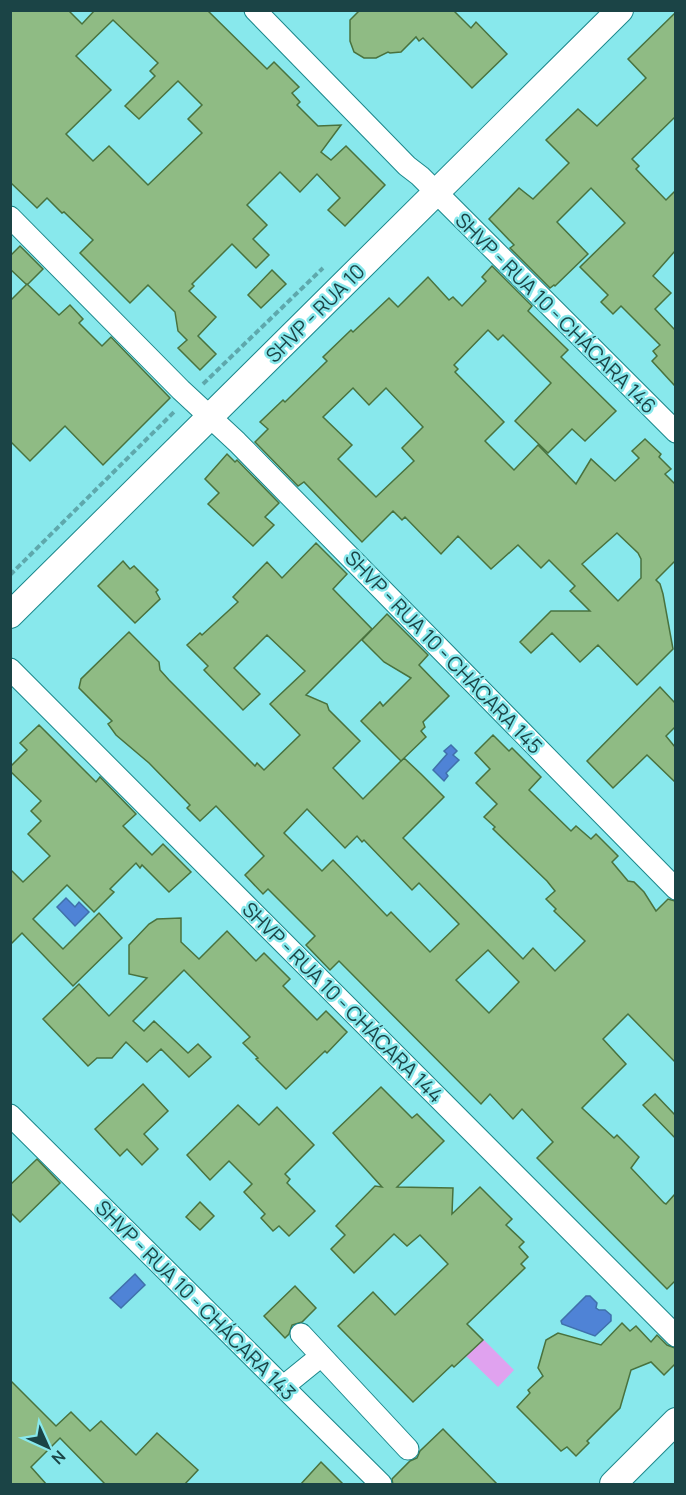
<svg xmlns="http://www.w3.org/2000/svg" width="686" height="1495" font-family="Manrope,sans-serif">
<rect width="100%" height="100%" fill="#88e8ec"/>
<!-- green -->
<polygon fill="#e0a2ef" points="483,1339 514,1370 498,1387 466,1356"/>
<!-- water -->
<g fill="#4f83d6" stroke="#3f70ab" stroke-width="1.5">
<polygon points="451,745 457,751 453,755 459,760 446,773 448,776 444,781 433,770 447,754 444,751"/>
<polygon points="66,898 75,907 79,902 89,912 75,926 57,907"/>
<polygon points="135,1274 145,1285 121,1308 110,1298"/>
<polygon points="586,1296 590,1296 597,1303 596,1308 599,1310 605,1310 611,1315 611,1321 595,1336 562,1324 561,1321"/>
</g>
<!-- building -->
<g fill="#8fbb84" stroke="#49723e" stroke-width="1.5" fill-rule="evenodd">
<path d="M10 10H68L82 24 95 10H207L267 69 274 62 299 87 292 93 300 102 297 105 318 126 341 125 321 152 331 160 346 146 385 185 345 226 328 210 340 198 317 174 300 192 280 172 247 205 267 225 253 239 269 255 256 268 232 244 192 284 194 286 189 291 216 317 198 336 216 354 200 370 178 348 187 340 178 331 175 312 148 285 130 303 80 253 93 240 64 212 62 213 47 198 37 208 10 182ZM113 20 158 63 150 71 155 76 125 106 139 119 178 81 202 105 188 119 202 133 148 185 109 146 93 161 66 134 111 90 76 56Z"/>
<polygon points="360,10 453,10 471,28 476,22 507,54 472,88 423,38 419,41 416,37 401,52 390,53 388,52 376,58 364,58 354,52 350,41 350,20"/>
<polygon points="675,13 675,117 632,159 639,166 636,169 666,200 675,191 675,251 653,276 671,293 655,309 675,330 675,386 652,361 657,356 653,351 660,345 621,306 613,314 601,302 608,295 580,267 625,223 591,188 557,222 588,254 555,286 554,285 550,288 510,248 514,245 489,219 519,188 533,199 569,163 546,140 578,109 597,126 646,78 628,59"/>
<polygon points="20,246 43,269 27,285 10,269 10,256"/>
<path d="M492 266 532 306 528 311 568 350 561 357 616 411 585 441 572 429 548 453 515 421 551 383 503 335 498 340 488 330 454 365 458 369 455 372 504 422 485 441 514 470 538 445 576 484 591 459 615 481 639 458 632 451 645 439 661 454 659 457 671 469 665 474 675 484V561L656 580 660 584 663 594 673 649 637 685 598 645 580 662 552 633 531 653 520 642 551 611H590L570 591 575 586 549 560 541 568 518 545 491 569 458 536 441 554 405 517 402 520 393 511 362 542 304 482 298 486 255 442 268 429 260 422 283 400 285 402 327 361 323 357 351 330 353 332 389 298 398 307 428 277 449 300 453 297 462 306 486 281 482 277ZM353 388 369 405 386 388 423 427 402 448 414 461 376 497 338 459 352 445 323 417ZM617 533 638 553 641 559V578L618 601 582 564Z"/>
<polygon points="272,270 286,284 261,308 248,295"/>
<polygon points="27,284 59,315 70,305 83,319 79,323 102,346 111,337 170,398 103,465 65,426 30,461 10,441 10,301"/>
<polygon points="227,454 235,462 237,460 279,503 265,517 274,525 253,546 208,504 219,493 205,479"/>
<path d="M316 543 347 574 333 589 372 629 306 695 327 704 329 710 360 741 333 768 363 799 404 758 421 774 444 797 403 838 523 959 533 948 555 971 585 941 554 911 556 909 546 899 555 891 547 881 493 829 495 827 484 817 497 804 476 783 490 769 475 753 493 735 509 751 512 748 541 777 529 790 571 831 576 826 591 839 596 834 618 856 612 862 628 881 634 882 644 892 656 911 668 899 675 901V1062L628 1014 603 1039 626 1064 582 1108 614 1138 617 1135 639 1157 631 1168 664 1203 666 1204 675 1194V1281L667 1289 537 1158 553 1142 522 1109 513 1119 490 1094 481 1104 339 961 330 970 306 945 315 936 268 889 263 894 245 875 264 856 216 806 200 821 187 808 190 805 149 763 116 735 108 724 112 721 79 688 81 679 129 632 159 662 160 670 169 680 255 766 257 763 264 770 300 735 270 704 305 671 267 635 234 668 260 694 243 710 204 670 208 666 187 645 200 633 202 635 238 602 233 597 267 562 282 578ZM307 809 345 848 357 836 362 842 364 840 412 890 419 883 459 924 430 952 391 912 387 916 333 860 322 871 284 833ZM488 950 519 982 489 1013 456 980Z"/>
<polygon points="123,561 130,569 134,566 158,590 156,592 160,599 135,623 98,586"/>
<polygon points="387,614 428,655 419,665 449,696 423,722 425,727 421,731 426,737 401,761 361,721 380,702 383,706 411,678 384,662 362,640"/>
<polygon points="660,687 675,703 675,727 666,736 675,747 675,782 647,755 613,788 587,761"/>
<polygon points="39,725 96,782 100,777 136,814 123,826 152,855 163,844 191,872 169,892 142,865 140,868 136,863 110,889 114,892 94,912 67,885 33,919 63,949 99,913 122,938 73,986 22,933 10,945 10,869 23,882 50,856 28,834 41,821 31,811 41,801 10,771 10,767 27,750 20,743"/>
<polygon points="181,918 181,942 199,959 227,931 256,961 264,953 290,979 283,986 317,1020 326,1011 347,1032 327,1053 325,1051 286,1089 256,1059 258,1058 243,1043 250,1037 184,970 133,1021 144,1031 154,1021 188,1053 198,1044 211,1057 189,1077 161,1049 147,1062 126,1042 112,1058 97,1058 88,1066 43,1019 79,984 109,1016 147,978 129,974 129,945 149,924 157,919"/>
<polygon points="143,1084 168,1111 144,1134 158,1149 142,1165 127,1149 120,1156 95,1129"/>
<polygon points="381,1087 412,1118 417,1114 444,1141 397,1187 453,1188 452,1214 480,1187 512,1219 506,1225 524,1242 519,1247 528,1257 521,1264 525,1268 467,1324 483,1340 454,1367 452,1365 413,1402 338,1326 373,1292 395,1315 448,1264 420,1235 407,1246 394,1234 354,1273 331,1249 345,1235 336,1226 375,1186 382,1187 333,1133"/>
<polygon points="655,1094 675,1115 675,1138 643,1105"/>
<polygon points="238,1105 259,1125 277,1107 314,1145 285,1174 290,1179 287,1183 315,1211 289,1236 279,1226 273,1231 261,1218 265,1214 244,1192 252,1184 229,1161 210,1180 187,1155"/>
<polygon points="37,1159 60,1183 20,1222 10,1212 10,1185"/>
<polygon points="200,1202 214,1216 200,1230 186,1217"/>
<polygon points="295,1286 316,1308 302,1322 292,1325 289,1334 285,1338 264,1316"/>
<polygon points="622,1323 630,1331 636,1326 651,1342 657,1335 667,1345 675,1348 675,1364 664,1375 651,1362 631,1370 620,1408 587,1441 589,1443 576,1456 567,1447 561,1451 517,1407 530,1393 528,1390 543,1376 538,1368 546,1340 558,1333 601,1345"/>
<polygon points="10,1380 56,1426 71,1412 90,1431 101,1421 136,1455 157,1433 198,1470 184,1485 106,1485 60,1438 31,1467 47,1485 10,1485"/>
<polygon points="443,1429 498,1485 393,1485 392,1479 410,1461 417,1458 420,1451"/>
<polygon points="321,1462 344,1485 300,1485"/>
</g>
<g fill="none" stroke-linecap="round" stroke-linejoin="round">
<!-- minor casing -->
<g stroke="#1a878b" stroke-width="23">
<g id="minor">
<polyline points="255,10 407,166 420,176 676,432"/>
<polyline points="10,217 181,390 237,442 676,889"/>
<polyline points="10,669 676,1336"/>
<polyline points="10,1115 381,1484"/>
<polyline points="301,1334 408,1449"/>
<polyline points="284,1386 321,1356"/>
</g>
</g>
<!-- tertiary casing -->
<g stroke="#1a878b" stroke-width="28">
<g id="tertiary">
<polyline points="10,615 620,10"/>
<polyline points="613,1484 676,1421"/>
</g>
</g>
<!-- path -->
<g stroke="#5ea8ac" stroke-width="4" stroke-dasharray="6 3" stroke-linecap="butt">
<polyline points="203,384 323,268"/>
<polyline points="10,575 174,412"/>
</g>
<!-- minor -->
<use href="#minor" stroke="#fff" stroke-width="21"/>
<!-- tertiary -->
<use href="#tertiary" stroke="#fff" stroke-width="26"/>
</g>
<g text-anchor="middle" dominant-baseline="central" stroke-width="5" stroke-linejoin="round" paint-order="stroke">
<!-- street labels -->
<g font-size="20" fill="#1b4446" stroke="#88e8ec">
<text transform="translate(315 313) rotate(-45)">SHVP - RUA 10</text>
<text transform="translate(556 313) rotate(45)">SHVP - RUA 10 - CHÁCARA 146</text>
<text transform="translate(444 652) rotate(46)">SHVP - RUA 10 - CHÁCARA 145</text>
<text transform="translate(343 1002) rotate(45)">SHVP - RUA 10 - CHÁCARA 144</text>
<text transform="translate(196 1300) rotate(45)">SHVP - RUA 10 - CHÁCARA 143</text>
</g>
</g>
<!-- border -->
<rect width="686" height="1495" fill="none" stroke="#1b4446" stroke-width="24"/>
<!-- north arrow -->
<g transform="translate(48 1447) rotate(135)" stroke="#88e8ec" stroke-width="4.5" paint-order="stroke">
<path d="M0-4.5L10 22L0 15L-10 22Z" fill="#1b4446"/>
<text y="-9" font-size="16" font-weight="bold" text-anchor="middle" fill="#1b4446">N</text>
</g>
</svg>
